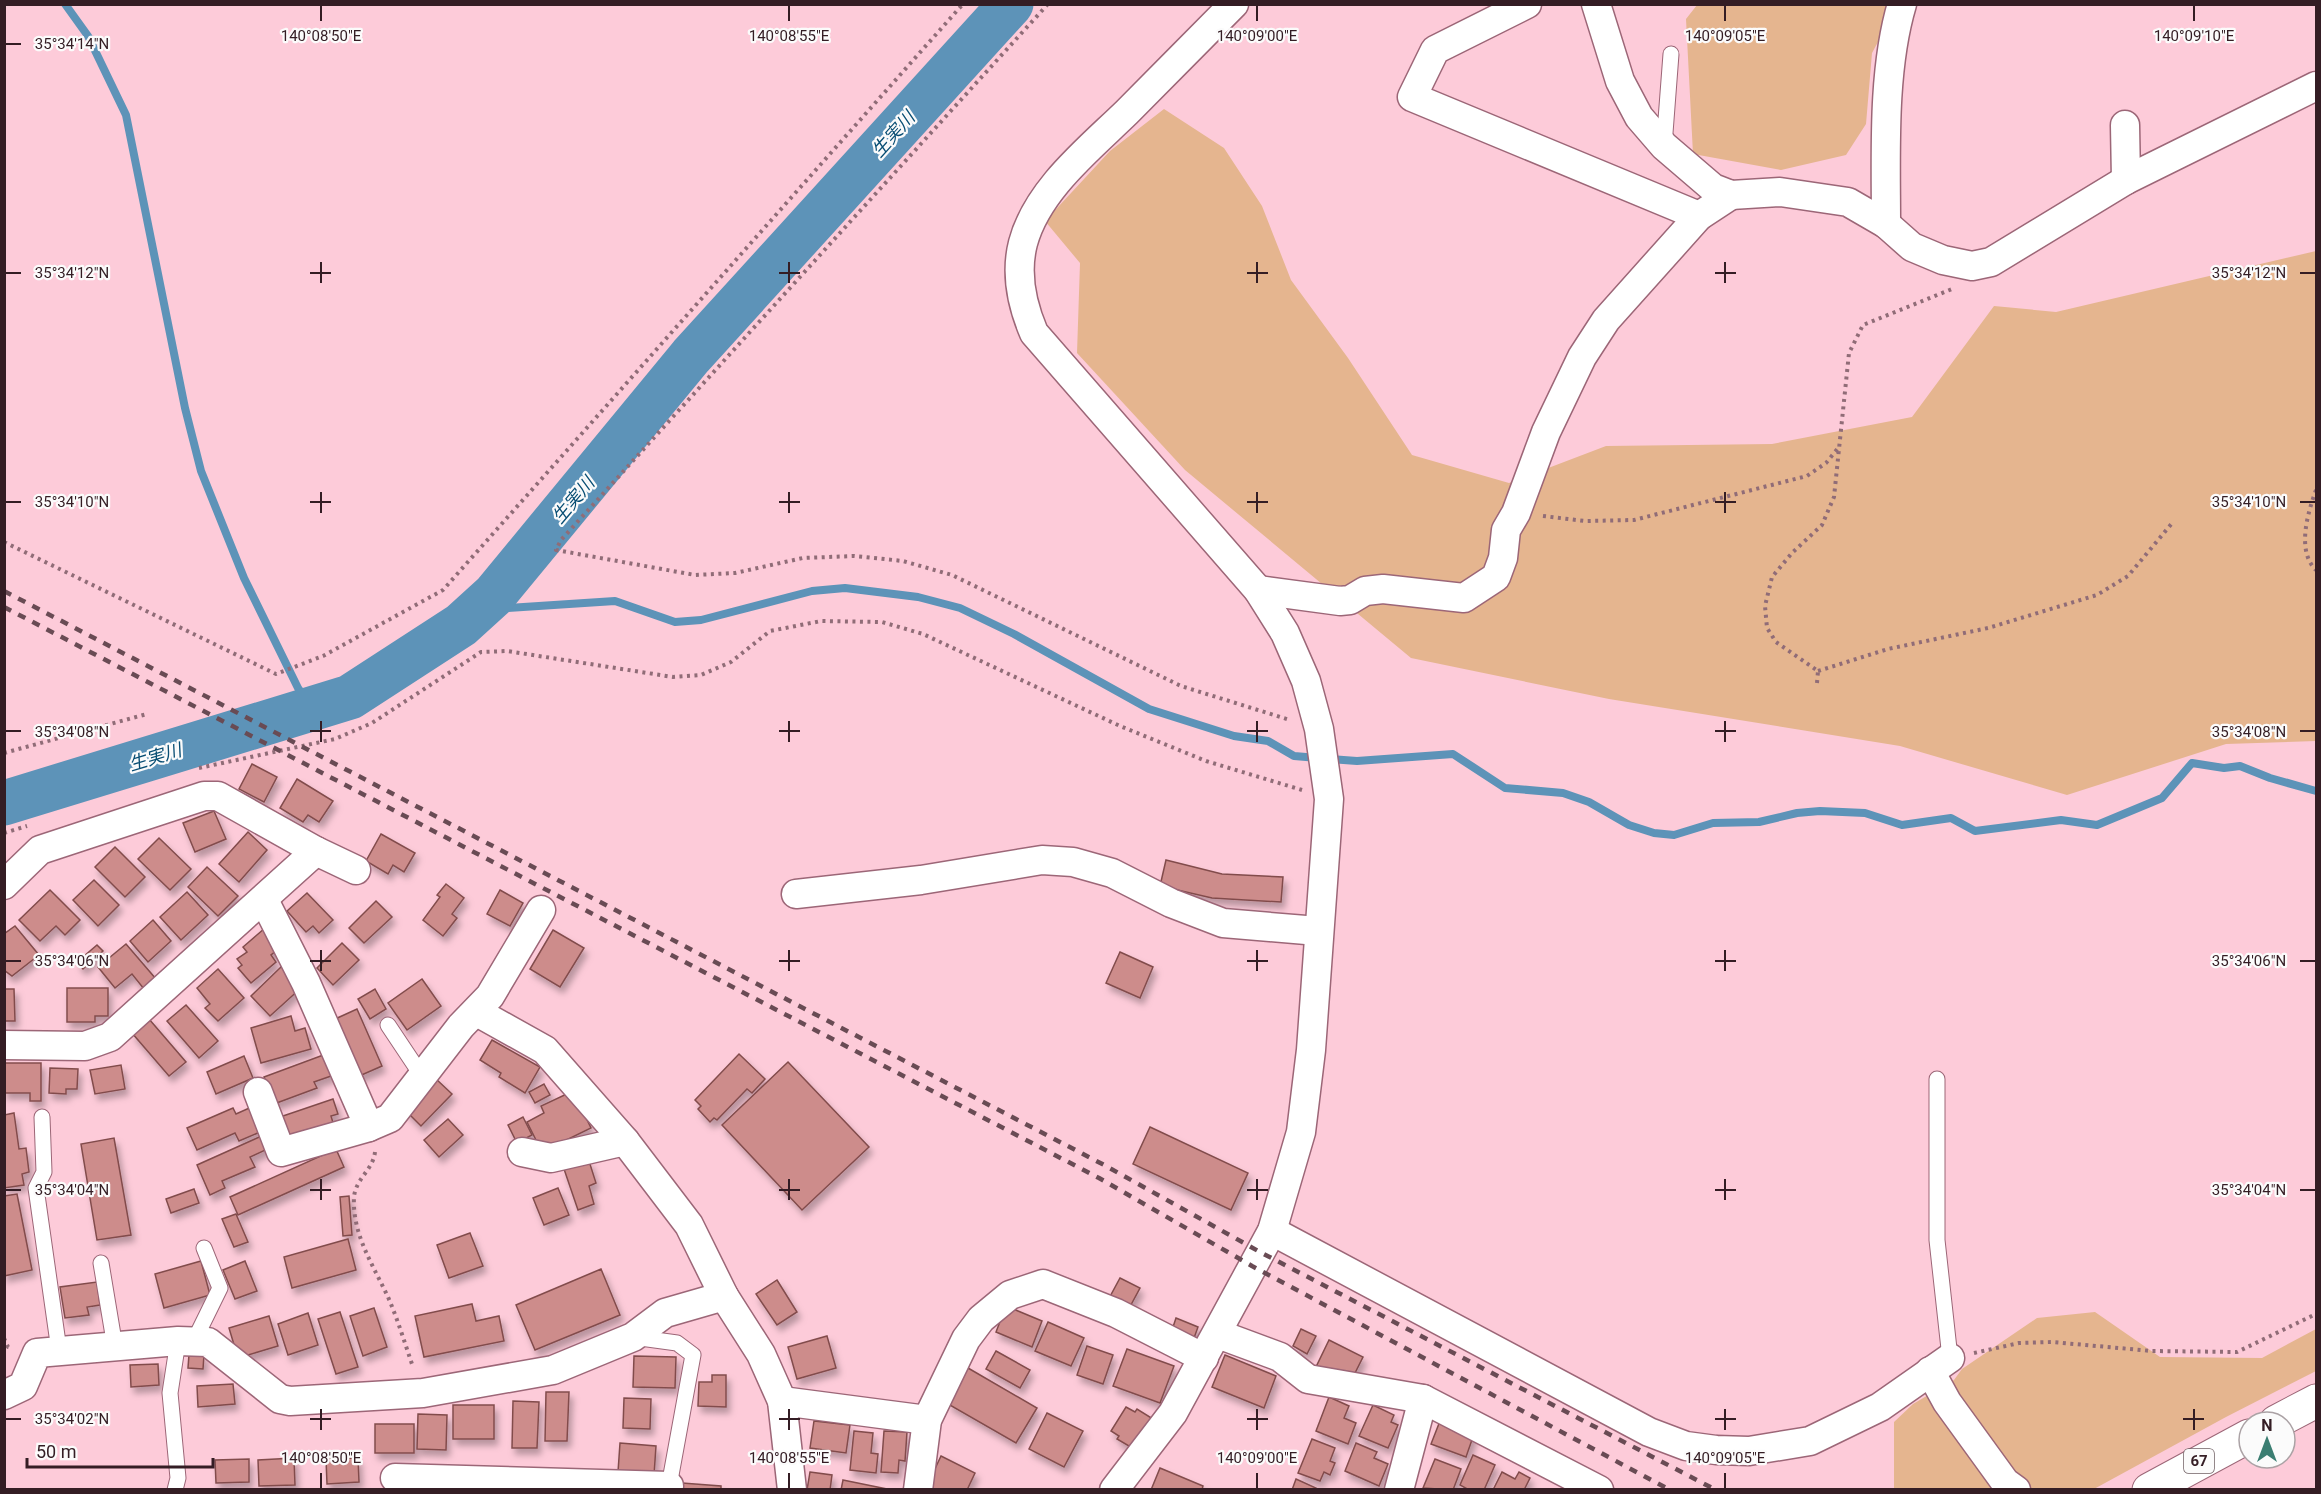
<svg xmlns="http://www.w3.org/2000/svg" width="2321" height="1494" font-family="Roboto,'Noto Sans JP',sans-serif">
<defs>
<filter id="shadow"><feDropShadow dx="3.5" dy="6" stdDeviation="3" flood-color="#0004"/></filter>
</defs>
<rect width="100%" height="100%" fill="#fdcbd9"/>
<!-- green -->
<g fill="#e5b58f">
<polygon points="1697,5 1898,5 1872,53 1866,124 1846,155 1781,170 1693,154 1686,19"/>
<polygon points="1164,109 1224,148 1262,206 1291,280 1348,358 1412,455 1509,483 1606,446 1772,444 1912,417 1994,306 2056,312 2316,251 2316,741 2226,744 2067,795 1900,746 1609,699 1411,658 1185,470 1077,353 1080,263 1045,221 1110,151"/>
<polygon points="2095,1312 2160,1357 2262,1358 2316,1329 2316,1371 2226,1417 2094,1489 1894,1490 1894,1422 1913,1404 1954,1380 1962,1369 2037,1318"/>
</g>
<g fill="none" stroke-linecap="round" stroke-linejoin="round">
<!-- stream -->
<g stroke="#5d93b8" stroke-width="8">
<polyline points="65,4 88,36 126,115 185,408 201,471 244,578 298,688 313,709"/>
<polyline points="477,610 615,601 675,622 701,620 812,591 845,588 918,597 960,608 1014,634 1149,709 1234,736 1268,741 1294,756 1318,758"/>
<polyline points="1330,759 1357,761 1453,754 1505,788 1563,793 1589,802 1629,825 1654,833 1674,835 1713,823 1759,822 1797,813 1820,811 1865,813 1902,825 1951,818 1975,831 2061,820 2097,825 2162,798 2192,763 2224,768 2240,766 2270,778 2316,791"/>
</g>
<!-- river -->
<polyline stroke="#5d93b8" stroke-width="45" points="4,803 350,697 461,625 494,595 691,356 1011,4"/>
</g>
<!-- building -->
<g fill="#cd8c8b" stroke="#824c4c" stroke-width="1.5" filter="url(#shadow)">
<polygon points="252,764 277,777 264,802 239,789"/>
<polygon points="297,779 333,801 319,822 308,815 303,822 280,808"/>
<polygon points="214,811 226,839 195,852 183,823"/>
<polygon points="248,832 267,850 239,882 219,864"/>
<polygon points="381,834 415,853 404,872 393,865 388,874 366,861"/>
<polygon points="159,838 191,869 170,890 138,859"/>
<polygon points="115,847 145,877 125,897 95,867"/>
<polygon points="1166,860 1222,874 1283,877 1281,902 1212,898 1160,886"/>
<polygon points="207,867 238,896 218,916 188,887"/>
<polygon points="94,880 119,905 98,926 73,900"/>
<polygon points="446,884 464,898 452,914 457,918 443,936 423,920 440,897 437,895"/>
<polygon points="50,890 80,920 65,935 56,926 40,941 19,920"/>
<polygon points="500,890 523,903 510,926 487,914"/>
<polygon points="187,892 208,915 181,940 160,917"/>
<polygon points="307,893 333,920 319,933 313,926 306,932 287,911"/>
<polygon points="376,901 392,917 364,943 349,928"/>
<polygon points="153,920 171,941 148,962 130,941"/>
<polygon points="15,926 39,955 12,976 4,970 4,934"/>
<polygon points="265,928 281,947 271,955 276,962 251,983 238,968 242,965 237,959 247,952 243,947"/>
<polygon points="553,930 584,948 560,987 530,969"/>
<polygon points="342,943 359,960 333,985 317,968"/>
<polygon points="126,944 156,979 144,989 132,974 115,988 98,967"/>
<polygon points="97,945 103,951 83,969 77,962"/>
<polygon points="1120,952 1153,967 1140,998 1106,983"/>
<polygon points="282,966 302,987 270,1016 251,996"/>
<polygon points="218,969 244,998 218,1021 205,1008 210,1004 197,988"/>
<polygon points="422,979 441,1006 407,1030 388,1003"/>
<polygon points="67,988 108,988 108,1016 95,1016 95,1022 67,1022"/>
<polygon points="4,989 14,989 15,1021 4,1021"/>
<polygon points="375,989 386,1009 370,1019 358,999"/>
<polygon points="186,1005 218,1041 199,1058 167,1021"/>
<polygon points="357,1009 382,1066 357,1077 333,1020"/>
<polygon points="291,1016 295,1031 305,1028 311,1049 261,1063 251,1028"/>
<polygon points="149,1019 186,1062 169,1076 132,1033"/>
<polygon points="492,1040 540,1067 525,1093 499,1077 501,1073 480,1060"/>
<polygon points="326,1054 334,1075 314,1082 317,1088 274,1104 264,1077"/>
<polygon points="739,1054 765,1079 752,1093 747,1089 717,1120 714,1118 710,1122 698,1109 701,1106 695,1100"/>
<polygon points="244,1056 253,1078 216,1094 207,1072"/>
<polygon points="788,1062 869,1147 802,1210 722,1125"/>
<polygon points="4,1063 41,1063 41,1101 30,1101 30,1093 4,1093"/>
<polygon points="121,1065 125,1089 95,1094 90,1070"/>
<polygon points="50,1068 78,1069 77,1089 66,1089 66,1094 49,1093"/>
<polygon points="435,1078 452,1094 421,1126 405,1110"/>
<polygon points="544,1084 550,1095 535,1103 529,1092"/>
<polygon points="573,1091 591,1128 542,1152 527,1122 544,1113 541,1106"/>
<polygon points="333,1099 338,1114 331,1116 334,1126 289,1143 280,1117"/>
<polygon points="256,1105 267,1129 239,1141 235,1133 197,1150 187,1128 233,1108 236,1114"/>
<polygon points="14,1113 19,1149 26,1148 29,1172 22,1174 24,1185 4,1188 4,1115"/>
<polygon points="523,1117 532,1135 517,1143 508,1125"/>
<polygon points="448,1119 463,1135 439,1157 424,1140"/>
<polygon points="1150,1127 1248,1173 1231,1210 1133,1164"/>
<polygon points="266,1134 272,1147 250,1157 255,1167 222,1181 225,1188 210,1195 197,1165"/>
<polygon points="114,1138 131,1235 97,1240 81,1144"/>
<polygon points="336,1149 344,1167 238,1215 230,1197"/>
<polygon points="589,1161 596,1183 589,1186 594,1204 578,1210 564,1169"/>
<polygon points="558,1188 569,1215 544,1225 533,1198"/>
<polygon points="194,1189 199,1203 171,1213 166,1199"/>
<polygon points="17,1194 32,1270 4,1276 4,1196"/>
<polygon points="349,1196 352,1235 343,1236 340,1197"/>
<polygon points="236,1214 248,1242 234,1247 222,1219"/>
<polygon points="470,1233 483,1266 449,1278 437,1245"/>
<polygon points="348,1239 356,1270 292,1288 284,1257"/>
<polygon points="201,1261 210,1295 164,1308 155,1274"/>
<polygon points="245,1261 257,1291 235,1299 223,1270"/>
<polygon points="601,1269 620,1315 535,1350 516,1305"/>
<polygon points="1120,1278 1140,1288 1126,1314 1106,1304"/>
<polygon points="777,1280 797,1312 777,1325 756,1294"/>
<polygon points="97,1282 100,1305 87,1307 89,1315 65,1318 60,1287"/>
<polygon points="472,1304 476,1321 499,1316 504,1341 424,1357 415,1316"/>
<polygon points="1006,1306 1042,1321 1032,1347 996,1332"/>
<polygon points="374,1308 387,1347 363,1356 350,1316"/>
<polygon points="340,1312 358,1367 336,1374 318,1319"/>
<polygon points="308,1313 318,1345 288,1355 278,1324"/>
<polygon points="269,1316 278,1346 238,1358 229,1328"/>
<polygon points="1176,1318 1198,1327 1194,1338 1172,1330"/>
<polygon points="1048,1322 1084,1338 1071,1366 1035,1351"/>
<polygon points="1301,1329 1316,1336 1307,1354 1293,1346"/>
<polygon points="827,1336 836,1368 797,1379 788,1347"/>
<polygon points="1329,1340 1363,1357 1350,1383 1316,1367"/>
<polygon points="1087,1346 1113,1355 1103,1384 1077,1375"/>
<polygon points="1127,1349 1174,1366 1160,1403 1113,1386"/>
<polygon points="996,1351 1030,1370 1020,1388 986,1369"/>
<polygon points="189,1354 204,1355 203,1369 188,1368"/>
<polygon points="1225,1355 1276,1376 1264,1408 1212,1387"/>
<polygon points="634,1356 676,1357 675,1388 633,1387"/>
<polygon points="158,1364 159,1385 131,1387 130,1365"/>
<polygon points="968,1368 1037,1408 1016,1443 948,1404"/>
<polygon points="712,1375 726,1375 726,1407 698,1406 699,1382 712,1382"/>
<polygon points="233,1384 235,1404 198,1407 197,1386"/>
<polygon points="546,1392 569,1392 567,1441 545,1441"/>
<polygon points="1329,1397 1349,1406 1344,1418 1356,1423 1348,1444 1316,1431"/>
<polygon points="624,1398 651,1399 650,1429 623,1428"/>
<polygon points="513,1401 539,1402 537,1448 512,1448"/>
<rect x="453" y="1405" width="41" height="34"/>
<polygon points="1373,1405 1394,1415 1391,1422 1398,1425 1388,1448 1359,1436"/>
<polygon points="1126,1407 1135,1412 1137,1409 1153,1419 1134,1449 1117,1439 1119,1436 1111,1431"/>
<polygon points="1047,1413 1083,1431 1064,1467 1029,1449"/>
<polygon points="418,1414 447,1415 446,1450 417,1449"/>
<polygon points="814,1421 850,1425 846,1453 810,1448"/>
<polygon points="1440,1421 1474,1434 1466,1457 1431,1444"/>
<rect x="375" y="1424" width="39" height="29"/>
<polygon points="854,1431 873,1433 871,1453 878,1454 876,1473 850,1470"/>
<polygon points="884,1431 907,1432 905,1461 899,1460 898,1473 881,1472"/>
<polygon points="1312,1439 1335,1448 1330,1461 1335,1463 1330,1475 1324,1472 1320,1481 1298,1473"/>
<polygon points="620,1443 656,1446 654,1475 618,1472"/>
<polygon points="1356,1443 1377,1452 1374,1458 1388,1464 1379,1486 1345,1471"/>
<polygon points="1473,1455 1495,1465 1484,1490 1469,1490 1460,1485"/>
<polygon points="941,1456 975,1473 967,1490 925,1490"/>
<polygon points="294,1458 295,1485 259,1486 258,1460"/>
<polygon points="358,1458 359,1482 327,1484 326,1459"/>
<polygon points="249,1459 249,1482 216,1483 215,1460"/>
<polygon points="1435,1459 1461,1469 1453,1490 1423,1488"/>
<polygon points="1160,1468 1203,1486 1202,1490 1151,1490"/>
<polygon points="810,1472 832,1475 830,1490 807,1490"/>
<polygon points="1502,1472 1515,1479 1519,1472 1530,1478 1524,1490 1493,1490"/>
<polygon points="1296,1479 1316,1488 1315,1490 1292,1490"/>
<polygon points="843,1480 892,1490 841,1490"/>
<polygon points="682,1483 721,1486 721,1490 681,1490"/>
</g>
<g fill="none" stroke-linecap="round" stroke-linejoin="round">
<!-- lane casing -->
<g stroke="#9c6677" stroke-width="17">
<g id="lane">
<polyline points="1664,146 1671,54"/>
<polyline points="388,1025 422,1076"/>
<polyline points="1937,1079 1937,1240 1950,1358"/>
<polyline points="42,1117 44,1172 36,1188 59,1350"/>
<polyline points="101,1263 115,1347"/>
<polyline points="633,1337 677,1343 693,1355 669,1486"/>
<polyline points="194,1341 220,1288 204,1248"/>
<polyline points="175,1490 178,1478 170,1393 178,1341"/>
</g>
</g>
<!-- street casing -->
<g stroke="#9c6677" stroke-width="31">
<g id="street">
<polyline points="1527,4 1435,50 1412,97 1699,216"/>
<polyline points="1596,4 1620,81 1639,117 1664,146 1713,188 1731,195 1780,192 1848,202 1886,224 1912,247 1943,260 1972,266 1991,262 2126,180 2316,86"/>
<polyline points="2125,125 2126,180"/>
<path d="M1886 224C1886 155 1882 71 1902 4"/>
<polyline points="1258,590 1340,601 1350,600 1365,591 1383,589 1464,598 1496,577 1503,558 1506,530 1516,513 1546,432 1582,357 1606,320 1699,216 1731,195"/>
<polyline points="4,885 40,850 204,796 218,796 316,851 356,870"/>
<polyline points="796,894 921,880 1042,860 1073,862 1112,873 1171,903 1223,923 1318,931"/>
<polyline points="264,900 306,983 369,1127"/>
<polyline points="477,1012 545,1050 625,1141 689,1225 724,1296 761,1354 782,1401 792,1490"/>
<polyline points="4,1045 85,1046 110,1037 316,851"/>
<polyline points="258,1092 281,1152 369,1127 390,1118 461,1026 490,996 541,910"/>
<polyline points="522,1152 551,1158 625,1141"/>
<polyline points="1272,1231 1649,1432 1686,1446 1716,1450 1749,1451 1810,1441 1880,1407 1950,1358"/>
<polyline points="1218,1334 1280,1357 1308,1379 1423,1399 1599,1490"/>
<polyline points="1930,1371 1947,1402 2005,1482 2016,1490"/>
<polyline points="4,1395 23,1386 37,1353 178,1341 208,1342 280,1399 290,1401 423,1393 553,1370 633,1337 665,1313 724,1296"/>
<polyline points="782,1401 927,1420"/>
<polyline points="395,1478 669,1486 668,1490"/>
<polyline points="918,1490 927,1420 966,1339 981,1319 1010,1295 1043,1284 1116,1313 1204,1358"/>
<path d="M1114 1490 1173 1413 1272 1231 1301 1132 1311 1050 1329 799 1319 729 1306 681 1285 633 1258 590 1034 333C1022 305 1015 274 1023 243 1037 190 1089 149 1127 112 1163 76 1198 40 1234 4"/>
<polyline points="1399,1490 1423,1399"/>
</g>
</g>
<!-- primary casing -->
<g stroke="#9c6677" stroke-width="35">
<g id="primary">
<polyline points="2276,1422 2316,1401"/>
<polyline points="2149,1490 2249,1436"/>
</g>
</g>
<!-- path -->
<g stroke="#906c77" stroke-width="4" stroke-dasharray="3 4.5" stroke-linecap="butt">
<polyline points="1048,4 561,540 556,550 695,575 735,573 803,558 854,556 903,561 952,575 1181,686 1290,720"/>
<path d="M2316 490C2308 512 2296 551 2316 570"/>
<polyline points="1543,516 1585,521 1634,520 1807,476 1826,463 1839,447"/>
<polyline points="4,542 276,674 323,656 443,590 963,4"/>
<polyline points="1818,671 1888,649 1988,628 2097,595 2128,576 2173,522"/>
<polyline points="1817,683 1818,671 1776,642 1767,628 1765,606 1772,577 1792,553 1822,525 1834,497 1849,353 1863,325 1952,289"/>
<polyline points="4,753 147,714"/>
<polyline points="199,768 335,739 372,723 481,652 507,651 673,677 701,675 731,662 770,631 821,621 882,622 923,634 1120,726 1206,761 1302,790"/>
<polyline points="4,833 27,826"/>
<path d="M375 1152C373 1170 356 1178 354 1197 352 1234 373 1265 388 1297 398 1320 405 1344 413 1367"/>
<polyline points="4,1338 8,1347 12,1348"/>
<polyline points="1974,1353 2019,1343 2052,1342 2152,1351 2237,1352 2316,1314"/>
</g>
<!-- lane -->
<use href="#lane" stroke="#fff" stroke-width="15"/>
<!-- street -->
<use href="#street" stroke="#fff" stroke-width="28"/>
<!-- primary -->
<use href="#primary" stroke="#fff" stroke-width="33"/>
<!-- rail -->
<g stroke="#694b54" stroke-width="4.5" stroke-dasharray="8 8" stroke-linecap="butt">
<polyline points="4,591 1106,1166 1260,1252 1716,1490"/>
<polyline points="4,607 1099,1178 1252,1266 1670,1490"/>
</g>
</g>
<!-- ticks -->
<path fill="none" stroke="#341d24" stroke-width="2" d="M321 6V21M789 6V21M1257 6V21M1725 6V21M2194 6V21M6 44H21M321 262V283M789 262V283M1257 262V283M1725 262V283M6 273H21M310 273H331M779 273H800M1247 273H1268M1715 273H1736M2300 273H2315M321 492V513M789 492V513M1257 492V513M1725 492V513M6 502H21M310 502H331M779 502H800M1247 502H1268M1715 502H1736M2300 502H2315M321 721V742M789 721V742M1257 721V742M1725 721V742M6 731H21M310 731H331M779 731H800M1247 731H1268M1715 731H1736M2300 731H2315M321 950V971M789 950V971M1257 950V971M1725 950V971M6 961H21M310 961H331M779 961H800M1247 961H1268M1715 961H1736M2300 961H2315M321 1179V1200M789 1179V1200M1257 1179V1200M1725 1179V1200M6 1190H21M310 1190H331M779 1190H800M1247 1190H1268M1715 1190H1736M2300 1190H2315M321 1409V1430M789 1409V1430M1257 1409V1430M1725 1409V1430M2194 1409V1430M6 1419H21M310 1419H331M779 1419H800M1247 1419H1268M1715 1419H1736M2183 1419H2204M321 1473V1488M789 1473V1488M1257 1473V1488M1725 1473V1488"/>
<g text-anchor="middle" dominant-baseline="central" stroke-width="4.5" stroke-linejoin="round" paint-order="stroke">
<!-- shield labels -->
<rect fill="#fbfbfb" stroke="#706064" stroke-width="1.5" x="2184" y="1449" width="30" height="24" rx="4.5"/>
<g font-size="15" font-weight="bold" fill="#341d24">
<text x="2199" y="1461">67</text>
</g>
<!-- water labels -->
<g font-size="18" font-style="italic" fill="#074d73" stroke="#fbfbfb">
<text transform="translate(893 134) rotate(-48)">生実川</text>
<text transform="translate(573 500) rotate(-50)">生実川</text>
<text transform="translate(155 757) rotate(-17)">生実川</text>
</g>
</g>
<g font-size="15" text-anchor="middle" fill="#341d24" stroke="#fbfbfb" stroke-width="4.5" stroke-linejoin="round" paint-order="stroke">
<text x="321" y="41">140°08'50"E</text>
<text x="789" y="41">140°08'55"E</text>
<text x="1257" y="41">140°09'00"E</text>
<text x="1725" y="41">140°09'05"E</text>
<text x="2194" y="41">140°09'10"E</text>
<text x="72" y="49">35°34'14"N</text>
<text x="72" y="278">35°34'12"N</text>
<text x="2249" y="278">35°34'12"N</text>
<text x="72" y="507">35°34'10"N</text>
<text x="2249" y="507">35°34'10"N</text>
<text x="72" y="737">35°34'08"N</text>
<text x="2249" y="737">35°34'08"N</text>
<text x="72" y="966">35°34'06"N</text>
<text x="2249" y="966">35°34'06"N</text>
<text x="72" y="1195">35°34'04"N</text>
<text x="2249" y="1195">35°34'04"N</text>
<text x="72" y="1424">35°34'02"N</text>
<text x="321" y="1463">140°08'50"E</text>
<text x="789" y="1463">140°08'55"E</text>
<text x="1257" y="1463">140°09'00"E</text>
<text x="1725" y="1463">140°09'05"E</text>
</g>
<!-- border -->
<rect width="2321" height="1494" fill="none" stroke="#341d24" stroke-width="12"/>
<!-- north arrow -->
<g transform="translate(2267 1440)"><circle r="28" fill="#fbfbfb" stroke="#aba2a5" stroke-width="1.5"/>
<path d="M0-4.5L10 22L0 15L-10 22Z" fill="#3b7e72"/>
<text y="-9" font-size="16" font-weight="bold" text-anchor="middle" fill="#341d24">N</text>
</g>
<!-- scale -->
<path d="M27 1458v9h186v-9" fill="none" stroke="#341d24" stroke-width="3"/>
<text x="36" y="1458" font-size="18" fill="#341d24" stroke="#fbfbfb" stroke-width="4.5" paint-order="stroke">50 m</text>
</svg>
